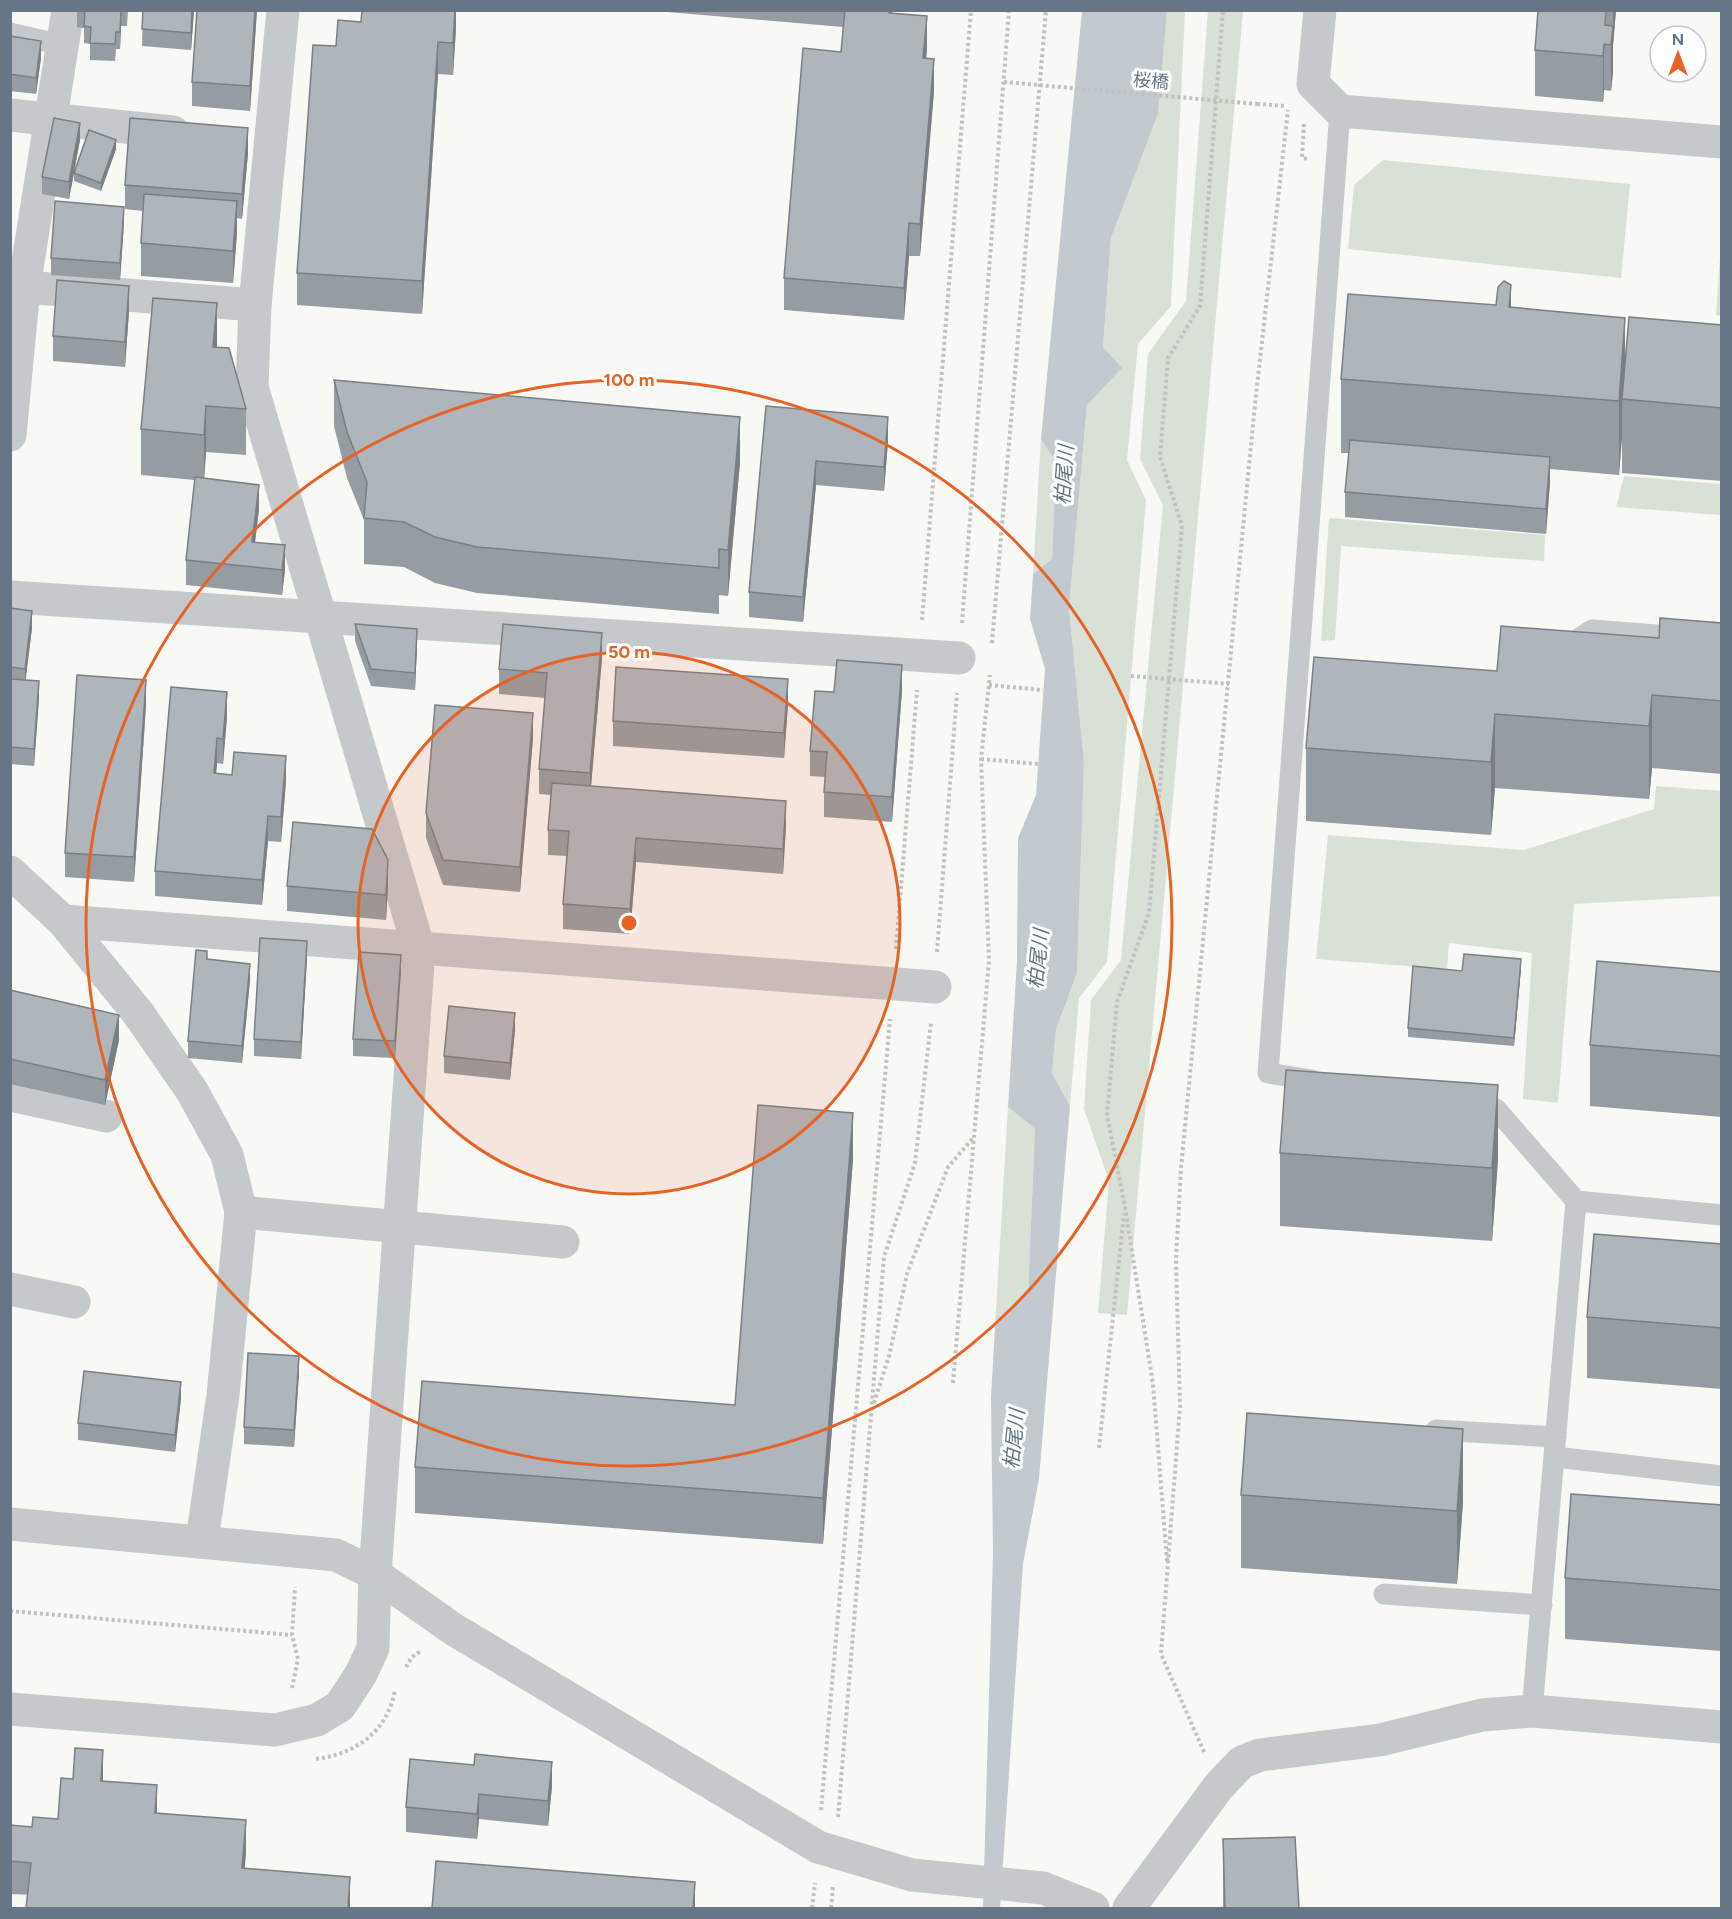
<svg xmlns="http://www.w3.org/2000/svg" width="1732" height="1919" font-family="Figtree,'Noto Sans JP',sans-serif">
<rect width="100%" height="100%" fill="#f8f8f5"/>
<!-- green -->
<g fill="#d9e0d6">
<polygon points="1167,11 1185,11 1171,306 1138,344 1127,460 1146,500 1107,962 1079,998 1070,1106 1052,1073 1056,1030 1077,973 1084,762 1069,608 1087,405 1121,368 1103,347 1111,238 1157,113"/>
<polygon points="1208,11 1243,11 1127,1315 1098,1313 1109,1181 1084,1109 1091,1000 1121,960 1163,505 1140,459 1148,354 1186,301"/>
<polygon points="1383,160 1630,184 1621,278 1348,249 1354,185"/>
<polygon points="1721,244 1722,316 1721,316 1716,315"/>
<polygon points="1041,439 1056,462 1052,559 1033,574"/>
<polygon points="1624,476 1721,484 1721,515 1616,507"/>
<polygon points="1329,518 1545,535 1544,561 1341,546 1335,640 1321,641"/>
<polygon points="1656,786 1721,791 1721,896 1574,904 1558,1103 1523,1099 1532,953 1449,943 1447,969 1316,959 1328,835 1524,850 1654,809"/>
<polygon points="1008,1107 1035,1129 1028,1293 995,1327"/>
</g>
<!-- water -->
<polygon fill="#c2cad0" points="1082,11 1167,11 1158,113 1111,238 1103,347 1122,368 1087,405 1069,608 1084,762 1077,973 1056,1030 1052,1073 1070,1106 1039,1479 1023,1564 1000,1908 983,1908 993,1553 991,1397 995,1327 1028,1293 1035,1129 1008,1107 1017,960 1018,838 1036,795 1045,669 1030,619 1033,574 1052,559 1056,462 1041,439"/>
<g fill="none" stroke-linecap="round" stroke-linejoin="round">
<!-- path -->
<g stroke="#bfc1c3" stroke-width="4" stroke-dasharray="3 3" stroke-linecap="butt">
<polyline points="1257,104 1286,106"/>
<polyline points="1304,124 1302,158 1308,159"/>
<polyline points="922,620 971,10"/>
<polyline points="962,623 1009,10"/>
<polyline points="992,643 1046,10"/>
<polyline points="1131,676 1229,684"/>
<polyline points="989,685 1043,690"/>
<polyline points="981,759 1038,764"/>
<polyline points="896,949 917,690"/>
<polyline points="937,952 957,693"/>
<polyline points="953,1383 989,961 981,759 990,675"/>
<polyline points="874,1403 889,1356 907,1274 948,1167 973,1138"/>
<polyline points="1099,1448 1124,1214"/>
<polyline points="1167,1561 1153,1384 1125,1207 1107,1115 1117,1002 1149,913 1182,526 1160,457 1168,358 1200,306 1223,10"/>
<polyline points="10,1611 292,1635"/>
<polyline points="406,1667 412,1657 421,1651"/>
<polyline points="292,1688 298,1659 292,1635 295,1587"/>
<polyline points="1204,1752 1161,1654 1180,1406 1176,1260 1181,1168 1255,404 1288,110"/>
<path d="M316 1759C356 1754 388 1731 395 1690"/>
<polyline points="821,1810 890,1019"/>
<polyline points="838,1817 884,1257 915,1163 931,1022"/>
<polyline points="812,1908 815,1883"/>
<polyline points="831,1908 833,1887"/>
</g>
<!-- service -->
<g stroke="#c5c9cc" stroke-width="21">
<polyline points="10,33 62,45"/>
<polyline points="1563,649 1592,630 1722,640"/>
<polyline points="1312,1080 1268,1073 1340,111"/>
<polyline points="1470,1105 1496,1109 1576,1201 1532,1711"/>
<polyline points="1576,1201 1722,1215"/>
<polyline points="1436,1430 1556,1437"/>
<polyline points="1555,1457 1722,1476"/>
<polyline points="1384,1594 1542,1605"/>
</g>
<!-- minor -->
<g stroke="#c5c9cc" stroke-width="33">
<polyline points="1320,10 1313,84 1340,111 1722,142"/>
<polyline points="10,115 173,132"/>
<polyline points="24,287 255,305"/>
<polyline points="10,435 24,287 68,10"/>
<polyline points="10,597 959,658"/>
<polyline points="10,872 63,921 138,1013 192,1091 227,1155 241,1212 223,1395 202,1540"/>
<polyline points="63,921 935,987"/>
<polyline points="10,1095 106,1116"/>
<polyline points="241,1212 563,1242"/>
<polyline points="10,1289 74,1302"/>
<polyline points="10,1709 275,1730 317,1720 340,1706 361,1674 373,1648 375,1574 419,949 252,387 255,305 283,10"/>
</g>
<!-- tertiary -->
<g stroke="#c5c9cc" stroke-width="33">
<polyline points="10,1524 336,1555 375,1574 453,1629 818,1847 912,1875 1043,1888 1093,1908"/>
<polyline points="1129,1908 1219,1786 1242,1762 1260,1755 1380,1740 1482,1715 1532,1711 1722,1727"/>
</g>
<!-- path-bridge -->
<polyline stroke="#bfc1c3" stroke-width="4" stroke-dasharray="3 3" stroke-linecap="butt" points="1004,82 1257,104"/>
</g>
<!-- wall -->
<g fill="#969da2">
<polygon points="77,10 128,10 127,26 121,26 120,49 116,49 115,61 90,60 90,44 84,43 84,28 77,27"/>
<polygon points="143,10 194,10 191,50 142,46"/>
<polygon points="197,10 257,10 250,111 192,106 192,82"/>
<polygon points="456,10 456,28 453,75 438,74 422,314 297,305 297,273 336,46 361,22"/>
<polygon points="644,10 862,10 868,11 868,10 892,10 892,13 927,49 926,59 934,91 920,256 909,256 904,320 784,310 784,278 841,52 843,27"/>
<polygon points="1538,10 1616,10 1613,46 1613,72 1611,91 1604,90 1603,102 1535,96 1535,50"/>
<polygon points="10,36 41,58 36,94 10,91"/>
<polygon points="80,140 74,172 116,149 101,191 74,181 74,173 69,199 42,194 42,177"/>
<polygon points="248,153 242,219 237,218 237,233 233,283 141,276 141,243 143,211 125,209 125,185"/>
<polygon points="124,223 120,280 51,275 51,258"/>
<polygon points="1511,307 1625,361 1722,325 1722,481 1622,473 1622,436 1619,475 1550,469 1550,482 1546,534 1345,517 1345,492 1349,453 1341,453 1341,379"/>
<polygon points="129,311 125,367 53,361 53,336"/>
<polygon points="217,347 246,409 246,455 206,452 204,478 259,509 255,542 285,570 282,595 186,585 186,560 195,480 141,475 141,429"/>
<polygon points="334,380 740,462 728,596 719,595 719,614 477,593 435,583 404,567 364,564 364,520 347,478 334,426"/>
<polygon points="766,406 888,441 884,491 816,485 803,622 749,617 749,592"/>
<polygon points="10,608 32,628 25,680 39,698 34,766 10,764"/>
<polygon points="1722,623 1722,774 1652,768 1649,799 1495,788 1491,835 1306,821 1306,748 1497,671 1659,638"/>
<polygon points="355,624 417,646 415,690 371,686 355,641"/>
<polygon points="602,658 591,786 786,826 783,874 636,862 630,934 563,929 563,904 567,856 548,855 548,830 551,795 539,794 539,769 545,698 499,694 499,669"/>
<polygon points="902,690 892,822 824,817 824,792 825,777 810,776 810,751 834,692"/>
<polygon points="788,704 784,758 613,746 613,721"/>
<polygon points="146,705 134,882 65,877 65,853"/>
<polygon points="227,717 223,764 217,763 216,773 286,781 281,842 268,841 262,905 155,896 155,871"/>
<polygon points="533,738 520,892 443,885 426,838 426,813"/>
<polygon points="388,885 386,920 287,911 287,886"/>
<polygon points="307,958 301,1059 254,1056 254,1039"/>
<polygon points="207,959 250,980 242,1063 188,1058 188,1041"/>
<polygon points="1521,968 1514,1046 1408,1037 1408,1028 1462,971"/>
<polygon points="401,971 395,1058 353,1056 353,1039"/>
<polygon points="1722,972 1722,1117 1590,1106 1590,1045"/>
<polygon points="10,990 119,1040 105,1105 10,1084"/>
<polygon points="515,1030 510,1080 444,1073 444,1056"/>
<polygon points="1280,1153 1498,1159 1492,1241 1280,1226"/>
<polygon points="853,1159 823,1544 415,1513 415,1467 735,1405"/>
<polygon points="1722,1244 1722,1389 1587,1378 1587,1317"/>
<polygon points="299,1373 294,1447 244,1444 244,1427"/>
<polygon points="181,1398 175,1452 78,1440 78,1423"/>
<polygon points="1241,1495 1463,1502 1457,1584 1241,1568"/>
<polygon points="1722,1505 1722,1651 1565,1639 1565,1578"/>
<polygon points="410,1759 552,1786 548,1826 479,1819 477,1839 406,1832 406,1807"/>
<polygon points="103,1781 157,1813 246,1853 244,1868 350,1908 10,1894 10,1825 32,1827 58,1819"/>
<polygon points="1223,1839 1299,1908 1223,1908"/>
</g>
<!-- shaded-wall -->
<g fill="#7a7f84">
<polygon points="121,10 121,26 120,49 120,32"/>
<polygon points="192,10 194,10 191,50 191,33"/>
<polygon points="255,10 257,10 250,111 250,86"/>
<polygon points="455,10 456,10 456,28 453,75 453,43"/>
<polygon points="1613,10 1616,10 1613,46 1613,72 1611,91 1611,45 1613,31"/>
<polygon points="927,16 927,49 923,91 923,58"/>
<polygon points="41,41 41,58 36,94 36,78"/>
<polygon points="438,42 438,74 422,314 422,281"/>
<polygon points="1604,44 1604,90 1603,102 1603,56"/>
<polygon points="934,59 934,91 920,256 920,224"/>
<polygon points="80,123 80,140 69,199 69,182"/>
<polygon points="248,128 248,153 242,219 242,194"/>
<polygon points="116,140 116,149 101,191 101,183"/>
<polygon points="237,201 237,233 233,283 233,251"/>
<polygon points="124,207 124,223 120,280 120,263"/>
<polygon points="909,223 909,256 904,320 904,288"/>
<polygon points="1511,285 1511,358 1509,307"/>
<polygon points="129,286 129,311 125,367 125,342"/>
<polygon points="217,303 217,349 213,347"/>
<polygon points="1625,318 1625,391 1622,399 1622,436 1619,475 1619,401"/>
<polygon points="206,406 206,452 204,481 204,435"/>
<polygon points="740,417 740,462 728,596 728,550"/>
<polygon points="888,417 888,441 884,491 884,467"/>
<polygon points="1550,457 1550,482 1546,534 1546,509"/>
<polygon points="816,461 816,485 803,622 803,597"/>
<polygon points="259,485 259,509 252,567 252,542"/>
<polygon points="285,545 285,570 282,595 282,570"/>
<polygon points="32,611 32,628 25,686 25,669"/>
<polygon points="417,629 417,646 415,690 415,673"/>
<polygon points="602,633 602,658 590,798 590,773"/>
<polygon points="902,665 902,690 892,822 892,797"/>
<polygon points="788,679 788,704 784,758 784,733"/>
<polygon points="146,680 146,705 134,882 134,857"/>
<polygon points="39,681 39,698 34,766 34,749"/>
<polygon points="227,692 227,717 223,764 223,739"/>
<polygon points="1652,695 1652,768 1649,799 1649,726"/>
<polygon points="533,713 533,738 520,892 520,867"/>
<polygon points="1495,714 1495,788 1491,835 1491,762"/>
<polygon points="217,738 217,763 214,798 214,773"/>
<polygon points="286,756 286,781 281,842 281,817"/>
<polygon points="786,801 786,826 783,874 783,849"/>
<polygon points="268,816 268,841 262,905 262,880"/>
<polygon points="636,838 636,862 630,934 630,909"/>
<polygon points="388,860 388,885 386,920 386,895"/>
<polygon points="307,941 307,958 301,1059 301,1042"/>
<polygon points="401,955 401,971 395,1058 395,1041"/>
<polygon points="1521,959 1521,968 1514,1046 1514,1038"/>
<polygon points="250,964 250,980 242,1063 242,1046"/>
<polygon points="515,1013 515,1030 510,1080 510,1063"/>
<polygon points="119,1015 119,1040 105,1105 105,1080"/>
<polygon points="1498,1085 1498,1159 1492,1241 1492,1168"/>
<polygon points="853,1113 853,1159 823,1544 823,1498"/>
<polygon points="299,1356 299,1373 294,1447 294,1430"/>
<polygon points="181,1382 181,1398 175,1452 175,1435"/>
<polygon points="1463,1429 1463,1502 1457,1584 1457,1511"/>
<polygon points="103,1750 103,1783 101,1781"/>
<polygon points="552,1762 552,1786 548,1826 548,1801"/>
<polygon points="157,1785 157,1818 155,1813"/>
<polygon points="479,1794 479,1819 477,1839 477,1814"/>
<polygon points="246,1820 246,1853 242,1900 242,1868"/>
<polygon points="350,1877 350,1908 348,1908"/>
<polygon points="695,1882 695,1908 693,1908"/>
</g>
<!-- building -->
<g fill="#aeb6bc" stroke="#7a7f84" stroke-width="1.5">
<polygon points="81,10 121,10 120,32 116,32 115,44 90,43 91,27 84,26 85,11"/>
<polygon points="143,10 192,10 191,33 142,29"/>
<polygon points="197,10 255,10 250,86 192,82"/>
<polygon points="362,10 455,10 453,43 438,42 422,281 297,273 313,45 336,46 338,20 361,22"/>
<polygon points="845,10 868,11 868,10 889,10 889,13 927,16 923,58 934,59 920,224 909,223 904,288 784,278 803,48 841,52"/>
<polygon points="1538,10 1606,10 1605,25 1613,26 1611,45 1604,44 1603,56 1535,50"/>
<polygon points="10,36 41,41 36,78 10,74"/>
<polygon points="54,118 80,123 69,182 42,177"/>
<polygon points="130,118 248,128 242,194 125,185"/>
<polygon points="89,130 116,140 101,183 74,173"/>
<polygon points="144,194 237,201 233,251 141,243"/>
<polygon points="55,201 124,207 120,263 51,258"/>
<polygon points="57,280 129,286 125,342 53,336"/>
<polygon points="1504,281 1511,285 1509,307 1625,318 1619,401 1341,379 1348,294 1496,305 1498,287"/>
<polygon points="153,298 217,303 213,347 229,348 246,409 206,406 204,435 141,429"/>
<polygon points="1629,317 1722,325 1722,408 1622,399"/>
<polygon points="334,380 740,417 728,550 719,549 719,568 477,547 435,537 404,522 364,518 367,482 347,432"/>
<polygon points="766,406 888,417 884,467 816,461 803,597 749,592"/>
<polygon points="1350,440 1550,457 1546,509 1345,492"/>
<polygon points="195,477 259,485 252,542 285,545 282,570 186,560"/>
<polygon points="10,608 32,611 25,669 10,667"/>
<polygon points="1660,618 1722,623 1722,701 1652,695 1649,726 1495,714 1491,762 1306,748 1314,657 1497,671 1501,626 1659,638"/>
<polygon points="355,624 417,629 415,673 371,669"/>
<polygon points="503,624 602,633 590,773 539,769 547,673 499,669"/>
<polygon points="837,660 902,665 892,797 824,792 827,752 810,751 815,691 834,692"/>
<polygon points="616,667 788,679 784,733 613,721"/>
<polygon points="77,675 146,680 134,857 65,853"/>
<polygon points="10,679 39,681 34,749 10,747"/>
<polygon points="171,687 227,692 223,739 217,738 214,773 232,775 234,752 286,756 281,817 268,816 262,880 155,871"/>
<polygon points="435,705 533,713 520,867 443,860 426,813"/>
<polygon points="552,783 786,801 783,849 636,838 630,909 563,904 569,831 548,830"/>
<polygon points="293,822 372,829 388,860 386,895 287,886"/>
<polygon points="260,938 307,941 301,1042 254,1039"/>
<polygon points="196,950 207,951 207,959 250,964 242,1046 188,1041"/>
<polygon points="359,952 401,955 395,1041 353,1039"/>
<polygon points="1464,954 1521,959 1514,1038 1408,1028 1413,966 1462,971"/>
<polygon points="1597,961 1722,972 1722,1056 1590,1045"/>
<polygon points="10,990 119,1015 105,1080 10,1059"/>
<polygon points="449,1006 515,1013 510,1063 444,1056"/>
<polygon points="1286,1070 1498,1085 1492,1168 1280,1153"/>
<polygon points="758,1105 853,1113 823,1498 415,1467 422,1381 735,1405"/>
<polygon points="1594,1234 1722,1244 1722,1328 1587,1317"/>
<polygon points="248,1353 299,1356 294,1430 244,1427"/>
<polygon points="84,1371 181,1382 175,1435 78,1423"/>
<polygon points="1247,1413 1463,1429 1457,1511 1241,1495"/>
<polygon points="1571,1494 1722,1505 1722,1590 1565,1578"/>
<polygon points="75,1748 103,1750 101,1781 157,1785 155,1813 246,1820 242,1868 350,1877 348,1908 26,1908 31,1863 10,1861 10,1825 32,1827 33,1817 58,1819 61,1778 73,1779"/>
<polygon points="475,1754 552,1762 548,1801 479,1794 477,1814 406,1807 410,1759 474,1765"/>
<polygon points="1295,1837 1299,1908 1225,1908 1223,1839"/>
<polygon points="436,1861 695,1882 693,1908 432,1908"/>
</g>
<!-- distance rings -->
<circle cx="629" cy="923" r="271" fill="#e66327" fill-opacity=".12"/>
<g fill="none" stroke="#e66327" stroke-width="3">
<circle cx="629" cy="923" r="271"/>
<circle cx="629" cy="923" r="543"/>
</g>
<g text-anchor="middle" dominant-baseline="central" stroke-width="6" stroke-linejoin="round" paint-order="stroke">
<!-- street labels -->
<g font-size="18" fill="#667687" stroke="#fff">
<text transform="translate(1151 81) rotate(5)">桜橋</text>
</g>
<!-- water labels -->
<g font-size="20" font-style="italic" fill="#627783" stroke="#fff">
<text transform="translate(1064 475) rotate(-86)">柏尾川</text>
<text transform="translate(1038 959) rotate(-84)">柏尾川</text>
<text transform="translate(1014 1439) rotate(-84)">柏尾川</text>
</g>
</g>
<circle cx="629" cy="923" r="9" fill="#e66327" stroke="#fff" stroke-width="3"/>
<g font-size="18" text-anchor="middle" font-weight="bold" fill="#e66327" stroke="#fff" stroke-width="6" stroke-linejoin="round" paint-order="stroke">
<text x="629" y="386">100 m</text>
<text x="629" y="658">50 m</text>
</g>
<!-- border -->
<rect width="1732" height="1919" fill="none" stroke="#667687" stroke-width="24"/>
<!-- north arrow -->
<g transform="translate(1678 54)"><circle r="28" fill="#ffffff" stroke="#c2c8cf" stroke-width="1.5"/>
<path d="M0-4.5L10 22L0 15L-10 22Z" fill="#e66327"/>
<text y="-9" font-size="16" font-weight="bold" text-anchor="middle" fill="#667687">N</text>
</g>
</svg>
